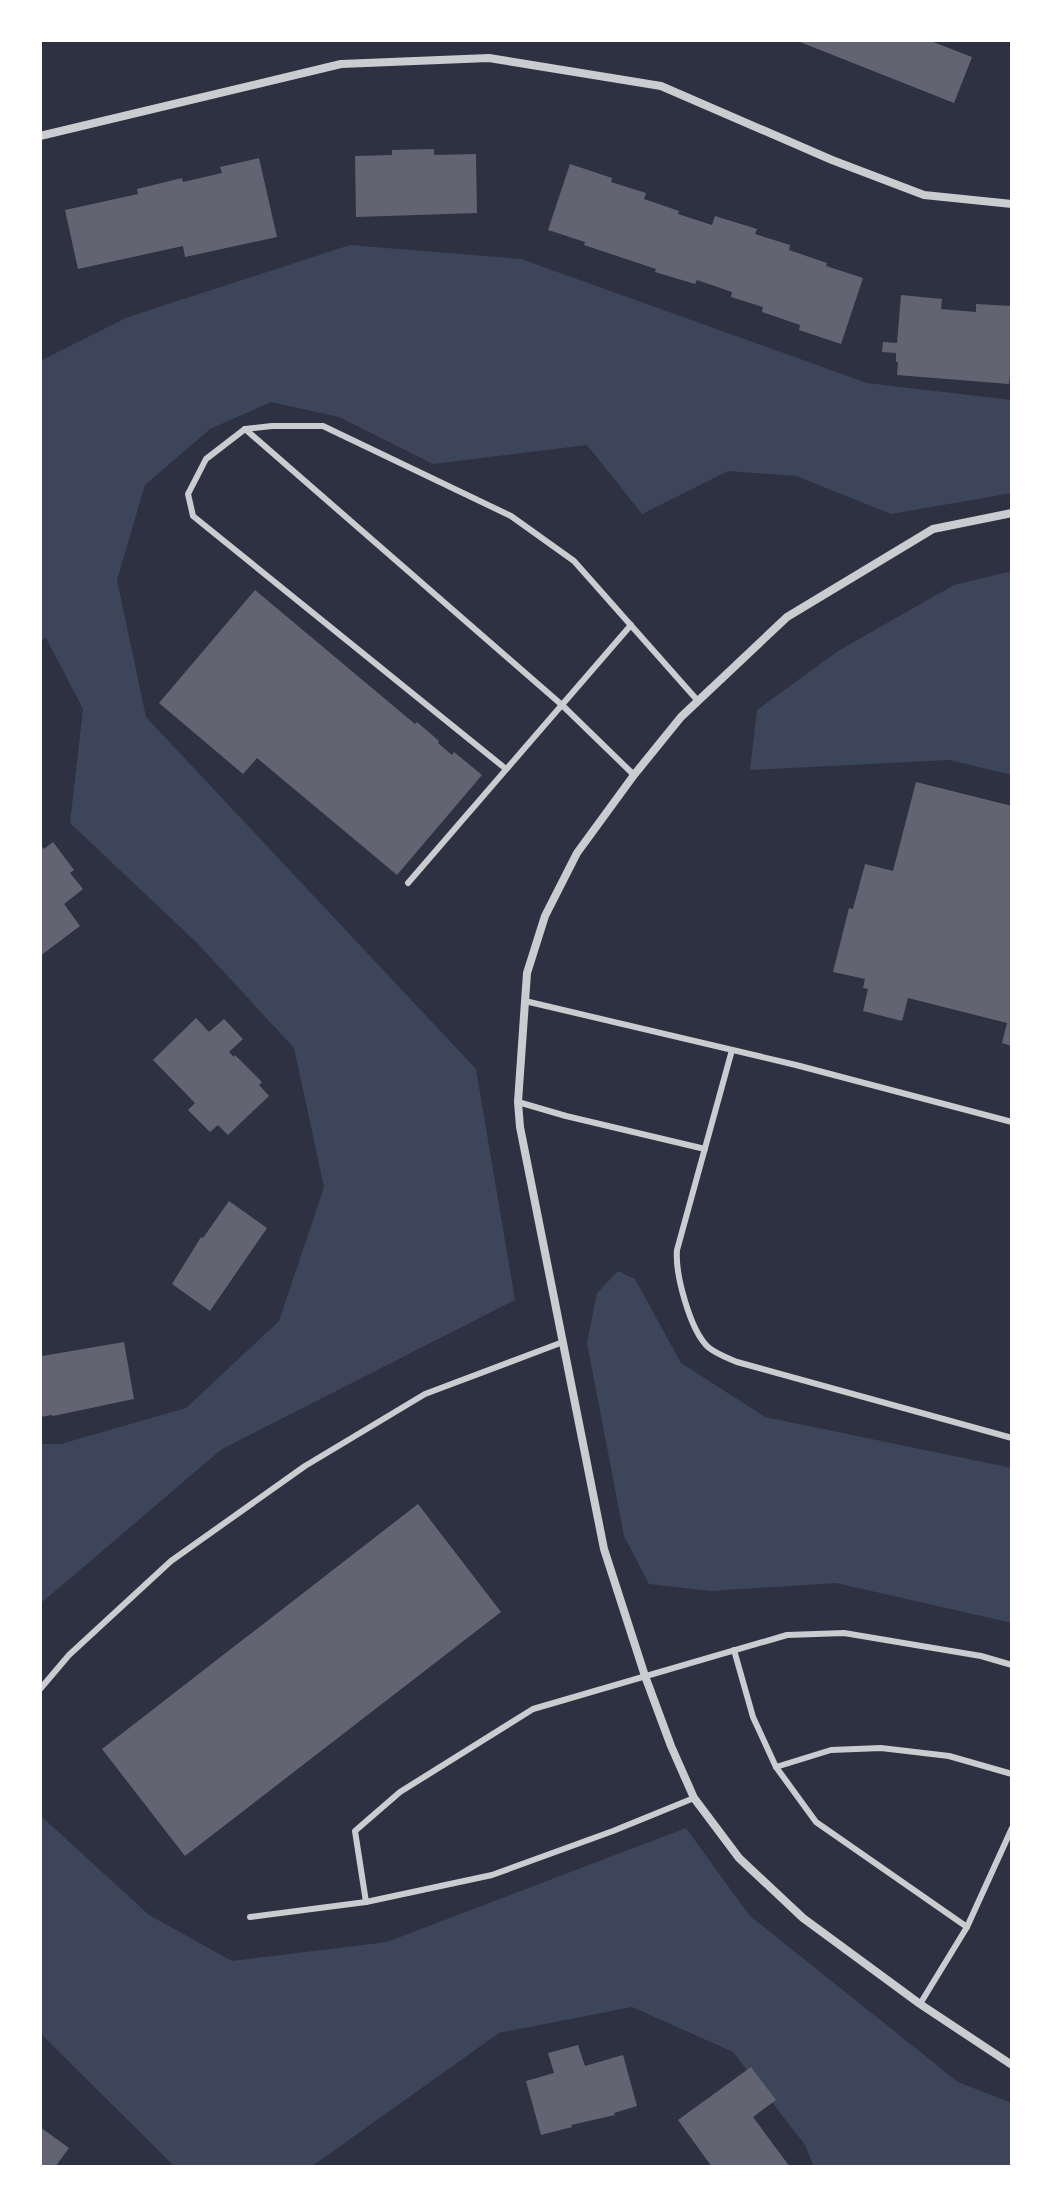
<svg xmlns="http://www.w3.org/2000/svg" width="1052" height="2207" font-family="'Asap Condensed',sans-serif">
<rect width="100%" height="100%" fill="#2d3142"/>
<!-- green -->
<g fill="#3c4559">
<polygon points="350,245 521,259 867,383 1012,400 1012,493 891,514 796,476 728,471 642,514 587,445 433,464 339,417 271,402 210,429 145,485 117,580 146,717 476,1069 515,1300 222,1449 40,1604 40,1444 61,1444 186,1408 279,1321 324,1187 294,1048 197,943 70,823 83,709 46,638 40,641 40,361 128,317"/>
<polygon points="1012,571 1012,775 949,760 750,770 757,710 838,651 954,585"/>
<polygon points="618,1271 635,1279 681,1363 765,1417 1012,1468 1012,1623 836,1583 711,1591 649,1584 624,1536 587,1343 597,1293"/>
<polygon points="40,1815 149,1915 232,1961 387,1942 686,1828 749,1915 958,2082 1012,2103 1012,2167 814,2167 805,2145 733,2052 632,2007 499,2033 311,2167 175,2167 40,2033"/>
</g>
<!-- building -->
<g fill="#626471">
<polygon points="795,40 928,40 972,57 954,103"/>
<polygon points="434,149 434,155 476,154 477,213 356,217 355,156 392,155 392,150"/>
<polygon points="259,158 277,237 185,257 183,246 78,269 65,210 138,194 137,189 182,178 183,182 222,173 220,167"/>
<polygon points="570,164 612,178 611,182 646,193 644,199 679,211 678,214 712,225 715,216 757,229 755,234 790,245 789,250 827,263 826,266 863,278 841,344 799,330 800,325 762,312 763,307 731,297 732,292 697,280 695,284 655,272 656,269 584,245 585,242 548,230"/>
<polygon points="901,295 942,299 941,309 976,312 976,304 1012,306 1012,375 1010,375 1009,384 897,375 898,362 896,362 896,353 882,352 883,342 897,343"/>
<polygon points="255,590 415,724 417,722 439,741 438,743 452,755 454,752 482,775 397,875 257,758 243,774 159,703"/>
<polygon points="916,782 1012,806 1012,1046 1002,1043 1007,1023 908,998 902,1021 863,1011 868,989 863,988 865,979 833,972 849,908 853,909 865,864 893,871"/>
<polygon points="53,842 74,870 70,873 83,889 64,904 80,926 40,956 40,844 44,849"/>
<polygon points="196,1018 209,1032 224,1019 243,1039 229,1052 234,1057 235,1055 262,1082 259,1085 269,1096 228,1135 218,1125 210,1132 188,1110 195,1103 153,1060"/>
<polygon points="229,1201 267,1228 210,1311 172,1284 201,1237 203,1238"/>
<polygon points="124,1342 134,1399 53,1416 52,1415 40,1417 42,1356"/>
<polygon points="418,1504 501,1612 185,1856 102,1749"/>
<polygon points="578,2045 585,2066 623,2055 637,2106 614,2113 615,2115 571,2125 572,2127 541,2135 526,2081 554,2073 548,2053"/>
<polygon points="751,2067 776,2100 753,2117 790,2167 712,2167 678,2120"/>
<polygon points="40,2127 69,2148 55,2167 40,2167"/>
</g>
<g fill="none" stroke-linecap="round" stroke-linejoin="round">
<!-- service -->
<g stroke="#caccd0" stroke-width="6">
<polyline points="245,429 272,426 323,426 511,516 574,561 698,701"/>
<polyline points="506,769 193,516 188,494 206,459 245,429 562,705 634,775"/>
<polyline points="408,883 631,625"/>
<polyline points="525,1001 796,1065 1012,1122"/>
<path d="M732 1050 677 1250C675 1274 690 1330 708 1347 716 1354 728 1358 737 1362L1012 1438"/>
<polyline points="518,1102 566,1116 705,1149"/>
<polyline points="734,1650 753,1717 776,1767 816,1822 967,1927 920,2004"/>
<polyline points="41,1688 69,1655 171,1561 305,1466 425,1394 563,1342"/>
<polyline points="776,1767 831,1750 881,1748 949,1756 1012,1774"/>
<polyline points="366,1902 355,1831 400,1792 533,1709 787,1635 844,1633 981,1656 1012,1665"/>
<polyline points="250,1917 366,1902 492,1875 613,1831 694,1798"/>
<polyline points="967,1927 1012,1828"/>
</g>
<!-- minor -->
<g stroke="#caccd0" stroke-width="8">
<polyline points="40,136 341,64 489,58 661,86 832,160 924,195 1012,204"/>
<polyline points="1012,513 933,529 787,617 681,717 634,775 577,853 545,916 527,973 518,1102 520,1127 604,1549 645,1676 671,1746 694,1798 739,1858 803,1918 920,2004 1012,2065"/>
</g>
</g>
<!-- border -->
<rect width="1052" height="2207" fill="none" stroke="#ffffff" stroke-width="84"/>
</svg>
